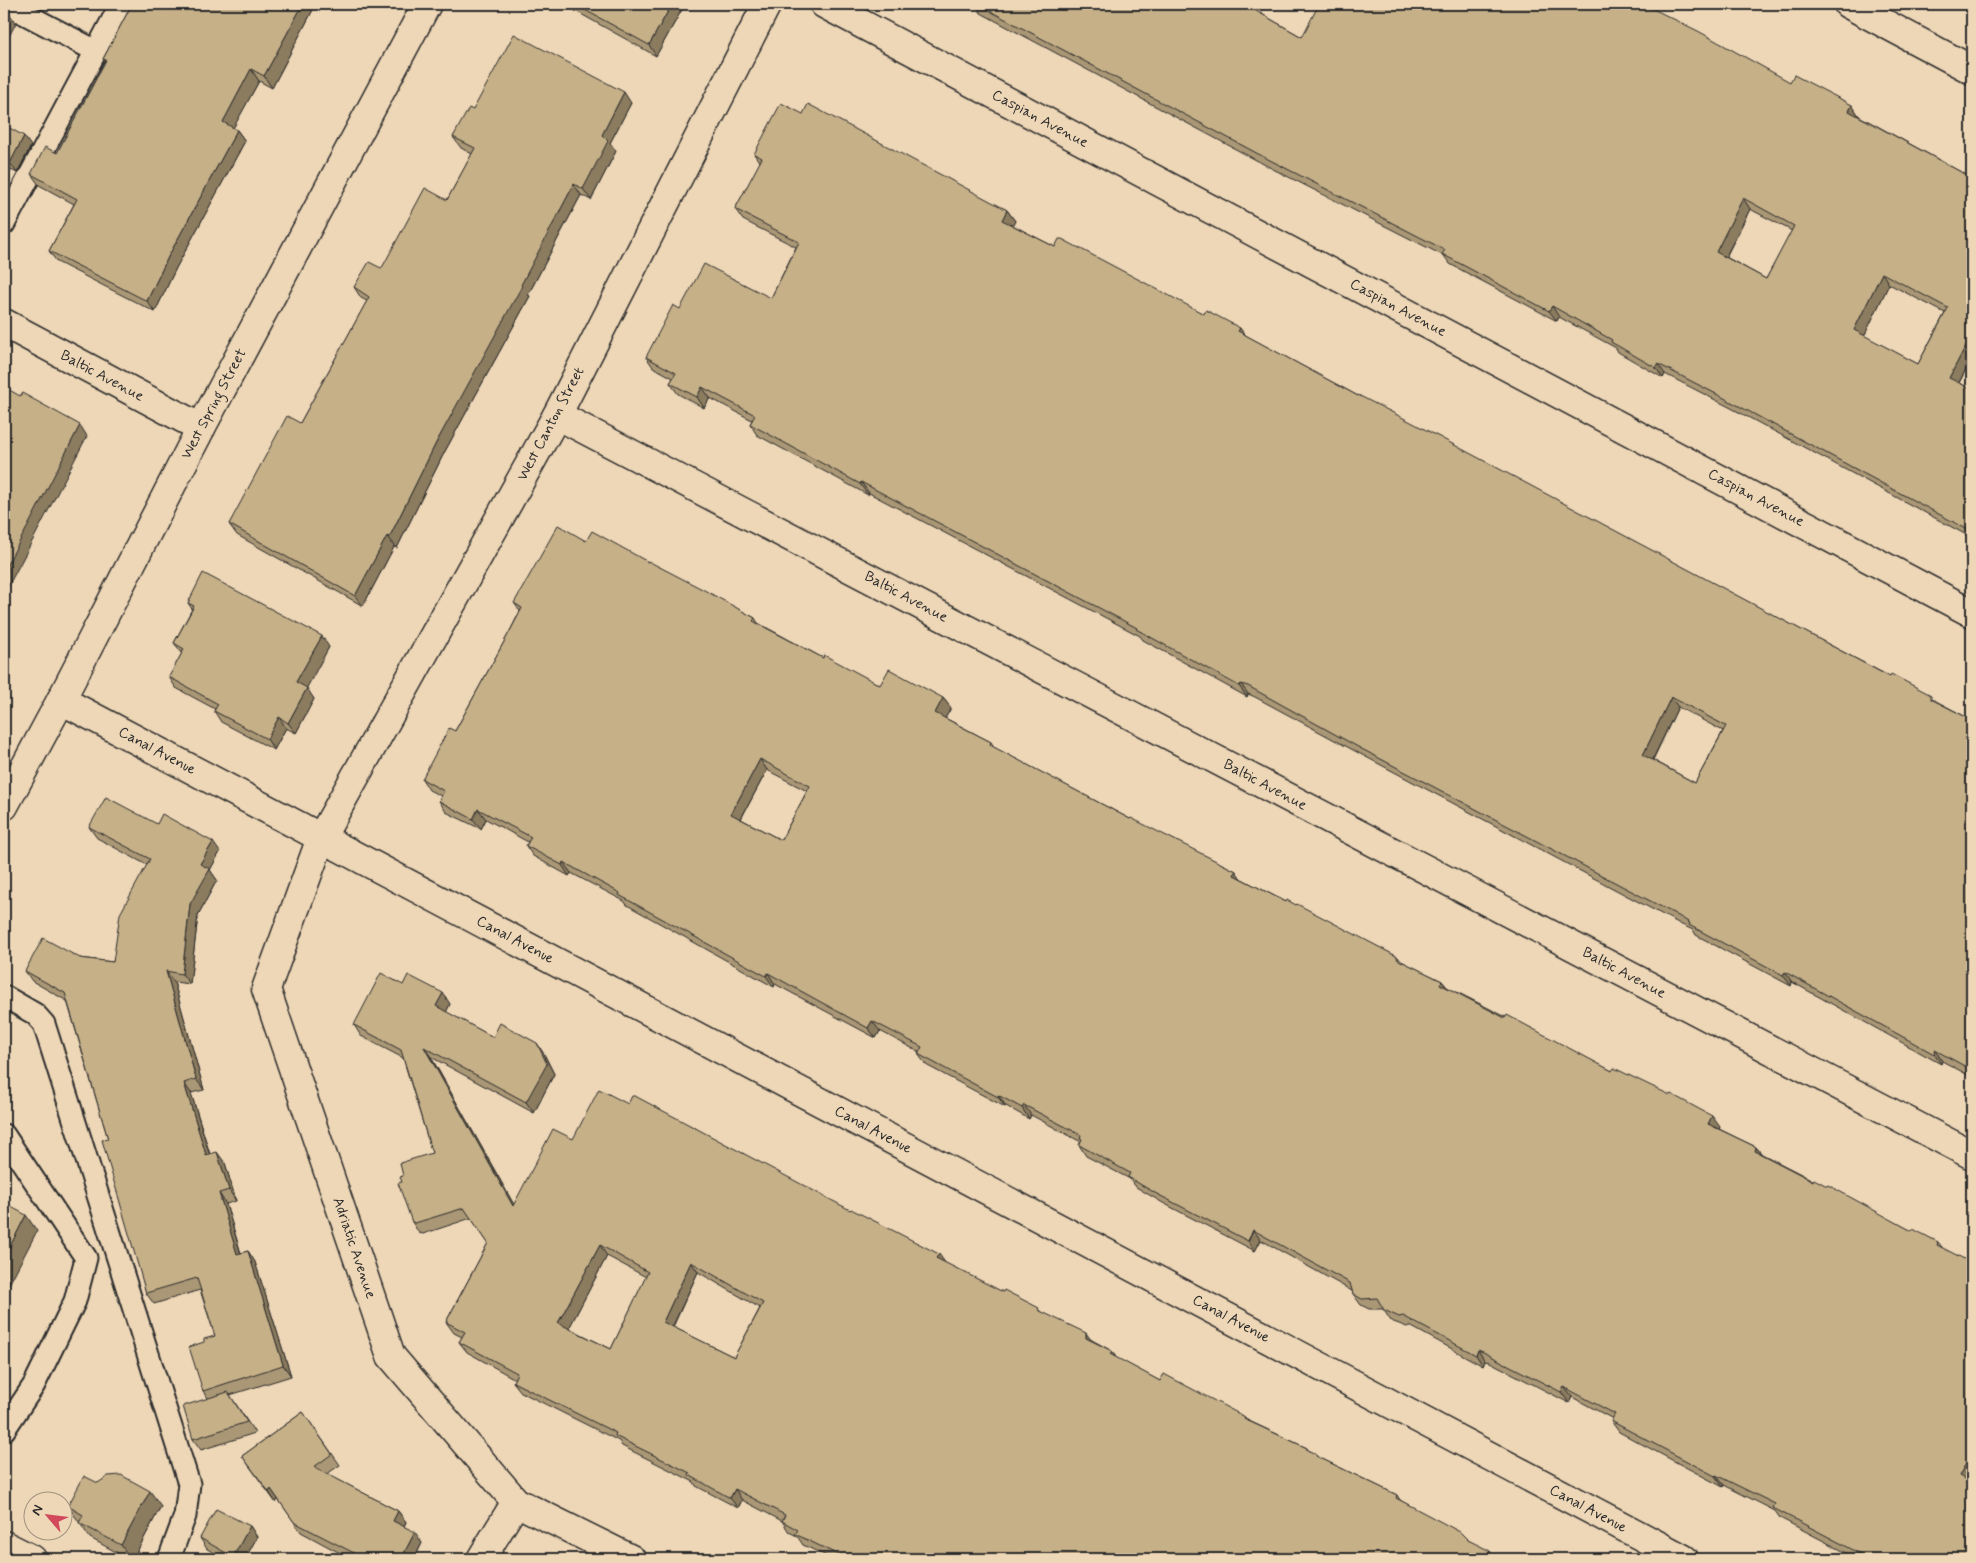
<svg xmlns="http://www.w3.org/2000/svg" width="1976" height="1563" font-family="Mynerve,sans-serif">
<rect width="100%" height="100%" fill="#eed7b7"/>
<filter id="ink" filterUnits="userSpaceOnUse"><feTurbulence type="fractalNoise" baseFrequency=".02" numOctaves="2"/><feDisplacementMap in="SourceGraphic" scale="10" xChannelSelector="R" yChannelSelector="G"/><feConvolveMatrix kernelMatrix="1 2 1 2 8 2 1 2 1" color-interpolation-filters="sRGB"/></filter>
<g filter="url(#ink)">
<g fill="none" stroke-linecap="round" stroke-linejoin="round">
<!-- lane casing -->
<g stroke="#2b2b2b" stroke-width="25">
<g id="lane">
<polyline points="6,4 96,51"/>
<polyline points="4,224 121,4"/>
<polyline points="4,996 35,1014 44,1024 189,1484 185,1516 169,1559"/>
<polyline points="4,1135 86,1258 75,1301 34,1385 4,1430"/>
</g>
</g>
<!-- street casing -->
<g stroke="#2b2b2b" stroke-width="31">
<g id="street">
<polyline points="824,4 1972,613"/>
<polyline points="1848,4 1972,70"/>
<polyline points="4,323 201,428"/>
<polyline points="557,415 1972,1155"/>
<polyline points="61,700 1684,1559"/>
<polyline points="481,1559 516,1502"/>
<polyline points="631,1559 516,1502 391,1356 266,989 321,838 557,415 767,4"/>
</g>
</g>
<!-- secondary casing -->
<g stroke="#2b2b2b" stroke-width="31">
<g id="secondary">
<polyline points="4,806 61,700 201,428 427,4"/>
<polyline points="4,1545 32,1559"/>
</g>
</g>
<!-- lane -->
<use href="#lane" stroke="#eed7b7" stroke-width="21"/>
<!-- street -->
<use href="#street" stroke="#eed7b7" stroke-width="28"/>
<!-- secondary -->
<use href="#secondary" stroke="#eed7b7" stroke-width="28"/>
</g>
<!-- wall -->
<g fill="#aa9775" stroke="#2b2b2b" fill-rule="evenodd">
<polygon points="132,4 316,4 272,88 259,81 233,128 237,130 245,141 176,268 155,312 57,262 49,251 74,204 39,185 31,174 57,153 105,62 103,59"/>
<polygon points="563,4 685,4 656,56"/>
<path d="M975 4H1244L1302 37 1790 82 1852 105 1859 116 1972 178V358L1959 383 1972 389V538L1733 409 1665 374 1663 378 1618 352 1616 348 1559 317 1557 321 1450 264 1444 256 1271 168 981 13ZM1750 209 1792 231 1766 279 1726 257ZM1889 284 1945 313 1918 364 1864 336Z"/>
<polygon points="631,103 610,143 616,151 591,200 581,195 528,295 530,296 444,453 397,548 394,547 363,606 237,535 229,524 300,423 367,301 361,298 354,287 381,268 447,200 472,154 461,148 453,137 473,110"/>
<path d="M803 114 1007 210 1015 221 1012 225 1055 247 1204 314 1245 335 1358 396 1972 720V1077L1942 1061 1941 1064 1792 982 1791 986 1696 935 1693 930 1682 925 1366 757 1255 697 1248 694 1247 697 1143 640 1140 636 869 493 868 495 757 435 750 424 752 420 710 398 704 408 678 394 670 383 673 378 653 367 646 357 680 309 771 298 796 247 743 220 735 209 760 163 754 154ZM1678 707 1723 731 1695 783 1653 760Z"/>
<polygon points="4,125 31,146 17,173 11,170 4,184"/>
<path d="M586 541 648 562 755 618 758 623 823 658 880 685 943 698 951 708 945 718 991 742 995 748 1130 819 1236 871 1240 878 1286 902 1398 957 1401 961 1442 981 1447 987 1612 1071 1720 1127 1719 1129 1756 1147 1762 1154 1912 1231 1938 1242 1942 1247 1969 1482 1972 1559H1858L1780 1518 1775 1511 1724 1485 1723 1487 1619 1432 1611 1421 1613 1419 1572 1397 1569 1403 1490 1362 1485 1361 1483 1366 1410 1326 1407 1327 1391 1321 1383 1309H1369L1361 1305 1353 1294 1352 1291 1261 1240 1255 1251 1163 1203 1136 1187 1130 1179 1086 1156 1079 1145 1081 1142 1031 1115 1029 1119 1006 1106 1005 1107 926 1065 918 1054 919 1052 880 1031 876 1038 775 984 774 987 627 905 624 901 571 873 569 876 533 856 526 846 528 842 486 819 481 829 446 812 439 801 441 796 429 790 422 779 455 731 510 631 520 611 514 603ZM767 770 807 791 781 840 741 819Z"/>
<polygon points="188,603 329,647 306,688 314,699 296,733 286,728 274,750 221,722 214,711 215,709 176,688 169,677 182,653 174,643 192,609"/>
<polygon points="157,824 220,852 210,870 217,880 198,915 190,984 174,982 204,1090 191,1093 210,1154 225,1163 236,1201 226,1204 241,1253 248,1251 255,1262 291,1376 230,1395 255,1433 201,1450 193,1439 208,1398 203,1391 204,1342 215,1336 200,1290 154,1304 146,1293 108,1139 67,1001 32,981 25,971 80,958 113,962 147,865 97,838 89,827"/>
<path d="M403 985 450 1004 446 1012 493 1037 544 1054 554 1074 534 1113 431 1057 514 1205 573 1139 945 1263 1041 1312 1112 1351 1116 1358 1160 1381 1245 1417 1247 1420 1307 1448 1309 1451 1318 1457 1397 1495 1400 1500 1468 1540 1495 1559H833L803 1545 797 1536 789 1532 782 1521 742 1500 738 1508 696 1486 694 1482 622 1446 619 1441 521 1392 513 1382 515 1379 467 1352 459 1342 462 1337 454 1333 446 1322 488 1243 471 1218 423 1234 419 1233 412 1222 402 1182 403 1176 432 1153 403 1058 361 1036 354 1025ZM607 1256 646 1277 611 1349 569 1328ZM698 1272 760 1308 734 1357 673 1327Z"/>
<polygon points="303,1412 340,1465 327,1474 398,1511 406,1522 404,1526 422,1543 414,1559 350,1559 351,1559 301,1532 278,1499 276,1503 242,1456"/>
<polygon points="98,1483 161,1506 133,1559 129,1559 90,1538 68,1506"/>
<polygon points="250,1526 257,1537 245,1559 226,1559 207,1549 200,1538"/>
</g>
<!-- shaded-wall -->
<g fill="#8b7b5f" stroke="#2b2b2b">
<polygon points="303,4 316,4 272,88 264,76"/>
<polygon points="672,4 685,4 656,56 649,45"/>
<polygon points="9,13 16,23 4,46 4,22"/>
<polygon points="251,69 259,81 230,134 223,122"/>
<polygon points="624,92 631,103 610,143 616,151 591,200 583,189 602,135"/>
<polygon points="1852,105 1859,116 1856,121 1849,111"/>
<polygon points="237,130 245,141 176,268 155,312 147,301 168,257"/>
<polygon points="24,136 31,146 17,173 10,163"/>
<polygon points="4,160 11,170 4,184"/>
<polygon points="574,184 581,195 528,295 530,296 444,453 397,548 389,538 436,443"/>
<polygon points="1743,198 1750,209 1723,262 1716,252"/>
<polygon points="1007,210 1015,221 1010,231 1002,220"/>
<polygon points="1882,273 1889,284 1862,341 1854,330"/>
<polygon points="1552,306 1559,317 1557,321 1549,311"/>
<polygon points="1240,328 1248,339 1238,331"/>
<polygon points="1972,334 1972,358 1956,388 1949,378"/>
<polygon points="1658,364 1665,374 1663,378 1656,368"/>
<polygon points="702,387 710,398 704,408 697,397"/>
<polygon points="80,425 87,436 35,536 4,594 4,570"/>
<polygon points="861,482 869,493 868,495 860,484"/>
<polygon points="387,536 394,547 363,606 355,596"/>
<polygon points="322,636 329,647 304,693 296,682"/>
<polygon points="1241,684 1248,694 1247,697 1239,686"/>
<polygon points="307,688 314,699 296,733 288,723"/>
<polygon points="1671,697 1678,707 1650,765 1643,755"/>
<polygon points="943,698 951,708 942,724 935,713"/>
<polygon points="279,717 286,728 274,750 267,739"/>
<polygon points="760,759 767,770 738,824 731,814"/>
<polygon points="478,809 486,819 481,829 473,819"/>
<polygon points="213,842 220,852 210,870 217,880 198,915 190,984 182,974 190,904 200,864"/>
<polygon points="563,862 571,873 569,876 562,865"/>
<polygon points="1236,871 1243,882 1234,875"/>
<polygon points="166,971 174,982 204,1090 196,1079"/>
<polygon points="1785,972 1792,982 1791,986 1783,975"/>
<polygon points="768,973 775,984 774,987 766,976"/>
<polygon points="1442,981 1450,992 1440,984"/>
<polygon points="443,993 450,1004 444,1017 436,1006"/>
<polygon points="872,1021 880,1031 876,1038 868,1028"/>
<polygon points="537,1043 544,1054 554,1074 534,1113 526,1102"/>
<polygon points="424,1047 431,1057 521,1217 513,1206"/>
<polygon points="1935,1050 1942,1061 1941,1064 1934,1054"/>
<polygon points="184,1083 191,1093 213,1166 206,1155"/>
<polygon points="998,1095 1006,1106 1005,1107 998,1097"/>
<polygon points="1024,1105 1031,1115 1029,1119 1022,1108"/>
<polygon points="1712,1116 1720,1127 1716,1134 1708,1124"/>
<polygon points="1756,1147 1764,1158 1755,1151"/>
<polygon points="217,1152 225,1163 236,1201 229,1190"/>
<polygon points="219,1193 226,1204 244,1265 237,1254"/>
<polygon points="26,1215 37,1231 4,1294 4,1258"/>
<polygon points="1253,1230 1261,1240 1255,1251 1248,1241"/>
<polygon points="600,1245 607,1256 566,1334 558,1323"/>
<polygon points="248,1251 255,1262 291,1376 283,1365"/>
<polygon points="939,1254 946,1264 936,1258"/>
<polygon points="691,1262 698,1272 670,1332 663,1322"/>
<polygon points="1086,1333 1094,1344 1086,1338"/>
<polygon points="1478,1350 1485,1361 1483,1366 1476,1355"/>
<polygon points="1112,1351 1119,1362 1110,1354"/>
<polygon points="1564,1387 1572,1397 1569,1403 1561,1392"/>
<polygon points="1972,1452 1972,1476 1966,1487 1959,1476"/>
<polygon points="1716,1475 1724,1485 1723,1487 1715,1476"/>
<polygon points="271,1489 278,1499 276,1503 269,1492"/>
<polygon points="735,1489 742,1500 738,1508 730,1498"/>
<polygon points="150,1491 161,1506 133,1559 131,1559 121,1545"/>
<polygon points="398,1511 406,1522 401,1532 393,1521"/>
<polygon points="250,1526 257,1537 245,1559 235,1559 233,1557"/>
<polygon points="415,1532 422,1543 414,1559 401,1559"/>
<polygon points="1490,1551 1495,1559 1487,1555"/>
</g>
<!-- building -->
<g fill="#c6b088" stroke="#2b2b2b" fill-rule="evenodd">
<polygon points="132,4 303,4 264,76 251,69 223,122 237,130 168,257 147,301 49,251 77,199 31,174 45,147 57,153 106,60 103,59"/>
<polygon points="574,4 672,4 649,45"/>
<path d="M977 4H1244L1302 37 1319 4H1643L1698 31 1790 82 1794 75 1852 105 1849 111 1972 178V334L1949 378 1972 389V532L1726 399 1658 364 1656 368 1611 342 1612 340 1552 306 1549 311 1442 254 1445 250 1264 157ZM1743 198 1794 226 1766 279 1716 252ZM1882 273 1948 308 1918 364 1854 330Z"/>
<polygon points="4,10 9,13 4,22"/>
<polygon points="514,34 624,92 602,135 608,141 583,189 574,184 521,285 522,286 436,443 389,538 387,536 355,596 229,524 287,416 300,423 369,297 354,287 369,262 381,268 383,266 425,188 447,200 475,148 453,137 469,108 473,110"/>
<path d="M781 103 803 114 808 104 1007 210 1002 220 1055 247 1059 239H1062L1204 314 1206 310 1240 328 1238 331 1358 396V395L1413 423 1890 677 1891 674 1931 695V699L1972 720V1070L1935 1050 1934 1054 1785 972 1783 975 1689 925 1690 923 1675 914 1358 747 1248 686 1241 684 1239 686 1136 629 1137 628 861 482 860 484 750 424 755 415 702 387 697 397 670 383 676 373 646 357 673 305 680 309 704 264 771 298 799 242 735 209 762 158 754 154ZM1671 697 1726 726 1695 783 1643 755Z"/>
<polygon points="4,125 24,136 10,163 4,160"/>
<polygon points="4,387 20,396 22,393 80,425 28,526 4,570"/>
<path d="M558 525 586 541 592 531 648 562V561L706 591 755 618 753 621 823 658 824 655 880 685 889 669 943 698 935 713 991 742 990 745 1130 819 1131 818 1236 871 1234 875 1286 902 1287 900 1296 905 1297 904 1398 957 1397 959 1442 981 1440 984 1505 1018 1507 1015 1612 1071 1614 1068 1670 1095 1671 1094 1712 1116 1708 1124 1756 1147 1755 1151 1813 1181 1814 1179 1827 1186 1828 1185 1912 1231 1913 1229 1938 1242 1937 1245 1972 1263V1452L1959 1476 1972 1483V1559H1869L1844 1545 1773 1508 1775 1504 1716 1475 1715 1476 1611 1421 1615 1414 1564 1387 1561 1392 1483 1352 1478 1350 1476 1355 1403 1316 1399 1317 1384 1310 1377 1298 1362 1299 1353 1294 1350 1283 1253 1230 1248 1241 1155 1193 1128 1177 1130 1173 1079 1145 1082 1139 1080 1138 1081 1135 1024 1105 1022 1108 998 1095V1097L918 1054 922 1047 872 1021 868 1028 768 973 766 976 619 895 620 893 563 862 562 865 526 846 531 837 478 809 473 819 439 801 444 791 422 779 449 728 455 731 510 631 522 608 514 603ZM760 759 810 786 781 840 731 814Z"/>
<polygon points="203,573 322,636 296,682 307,688 288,723 279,717 267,739 214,711 218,704 169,677 184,649 174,643 194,606 188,603"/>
<polygon points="106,797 157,824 162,814 213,842 200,864 210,869 190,904 182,974 166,971 196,1079 184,1083 206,1155 217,1152 229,1190 219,1193 237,1254 248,1251 283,1365 203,1391 189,1347 204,1342 204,1339 215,1336 197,1278 146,1293 102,1140 108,1139 65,993 25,971 43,938 80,958 113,962 120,914 150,859 89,827"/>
<path d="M381 973 403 985 408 975 443 993 436 1006 493 1037 500 1023 537 1043 547 1064 526 1102 424 1047 513 1206 553 1129 573 1139 599 1089 628 1104 632 1096H635L850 1210 851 1209 939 1254 936 1258 1003 1292 1004 1290 1039 1308 1038 1310 1086 1333V1338L1112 1351 1110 1354 1160 1381 1164 1374 1245 1417 1244 1419 1307 1448V1450L1316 1454V1456L1397 1495 1396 1498 1460 1532 1468 1540 1490 1551 1487 1555 1495 1559H847L795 1534 798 1530 782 1521 785 1515 735 1489 730 1498 689 1475 690 1473 615 1436 616 1433 513 1382 517 1373 459 1342 465 1332 446 1322 488 1243 464 1208 415 1223 412 1222 398 1183 402 1182 400 1177 403 1176 400 1163 432 1153 401 1050 354 1025ZM600 1245 648 1272 611 1349 558 1323ZM691 1262 763 1303 734 1357 663 1322Z"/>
<polygon points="4,1203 26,1215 4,1258"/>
<polygon points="228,1392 247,1422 193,1439 183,1406"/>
<polygon points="303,1412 332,1454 314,1467 398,1511 393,1521 415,1532 401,1559 350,1559 354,1553 294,1522 271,1489 269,1492 242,1456"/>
<polygon points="121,1475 150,1491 121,1545 79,1523 83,1515 68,1506 84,1476 98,1483 108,1476"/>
<polygon points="216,1509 250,1526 233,1557 200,1538"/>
</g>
</g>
<g text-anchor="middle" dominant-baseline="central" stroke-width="4" stroke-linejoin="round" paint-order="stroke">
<!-- street labels -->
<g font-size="15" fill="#2b2b2b" stroke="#eed7b7">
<text transform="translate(1040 119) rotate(28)">Caspian Avenue</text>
<text transform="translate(1398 308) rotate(28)">Caspian Avenue</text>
<text transform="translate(102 376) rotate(28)">Baltic Avenue</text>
<text transform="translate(214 404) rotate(-62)">West Spring Street</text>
<text transform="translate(551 424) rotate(-62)">West Canton Street</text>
<text transform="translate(1756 498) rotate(28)">Caspian Avenue</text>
<text transform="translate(906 597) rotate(28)">Baltic Avenue</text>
<text transform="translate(157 751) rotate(28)">Canal Avenue</text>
<text transform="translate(1265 785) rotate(28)">Baltic Avenue</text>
<text transform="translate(515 940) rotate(28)">Canal Avenue</text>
<text transform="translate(1624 973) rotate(28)">Baltic Avenue</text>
<text transform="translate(873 1130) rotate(28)">Canal Avenue</text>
<text transform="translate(354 1248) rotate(71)">Adriatic Avenue</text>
<text transform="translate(1231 1319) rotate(28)">Canal Avenue</text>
<text transform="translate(1588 1509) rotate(28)">Canal Avenue</text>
</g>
</g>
<!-- margin -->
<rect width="1976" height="1563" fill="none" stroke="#eed7b7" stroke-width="20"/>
<rect x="10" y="10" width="1956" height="1543" fill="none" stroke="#2b2b2b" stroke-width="2" filter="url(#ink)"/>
<!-- north arrow -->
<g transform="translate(48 1516) rotate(298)"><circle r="24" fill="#eed7b7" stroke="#a0927f"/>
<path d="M0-4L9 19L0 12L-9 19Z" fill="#d1495b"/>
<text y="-8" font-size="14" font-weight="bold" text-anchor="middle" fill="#2b2b2b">N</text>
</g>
</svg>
